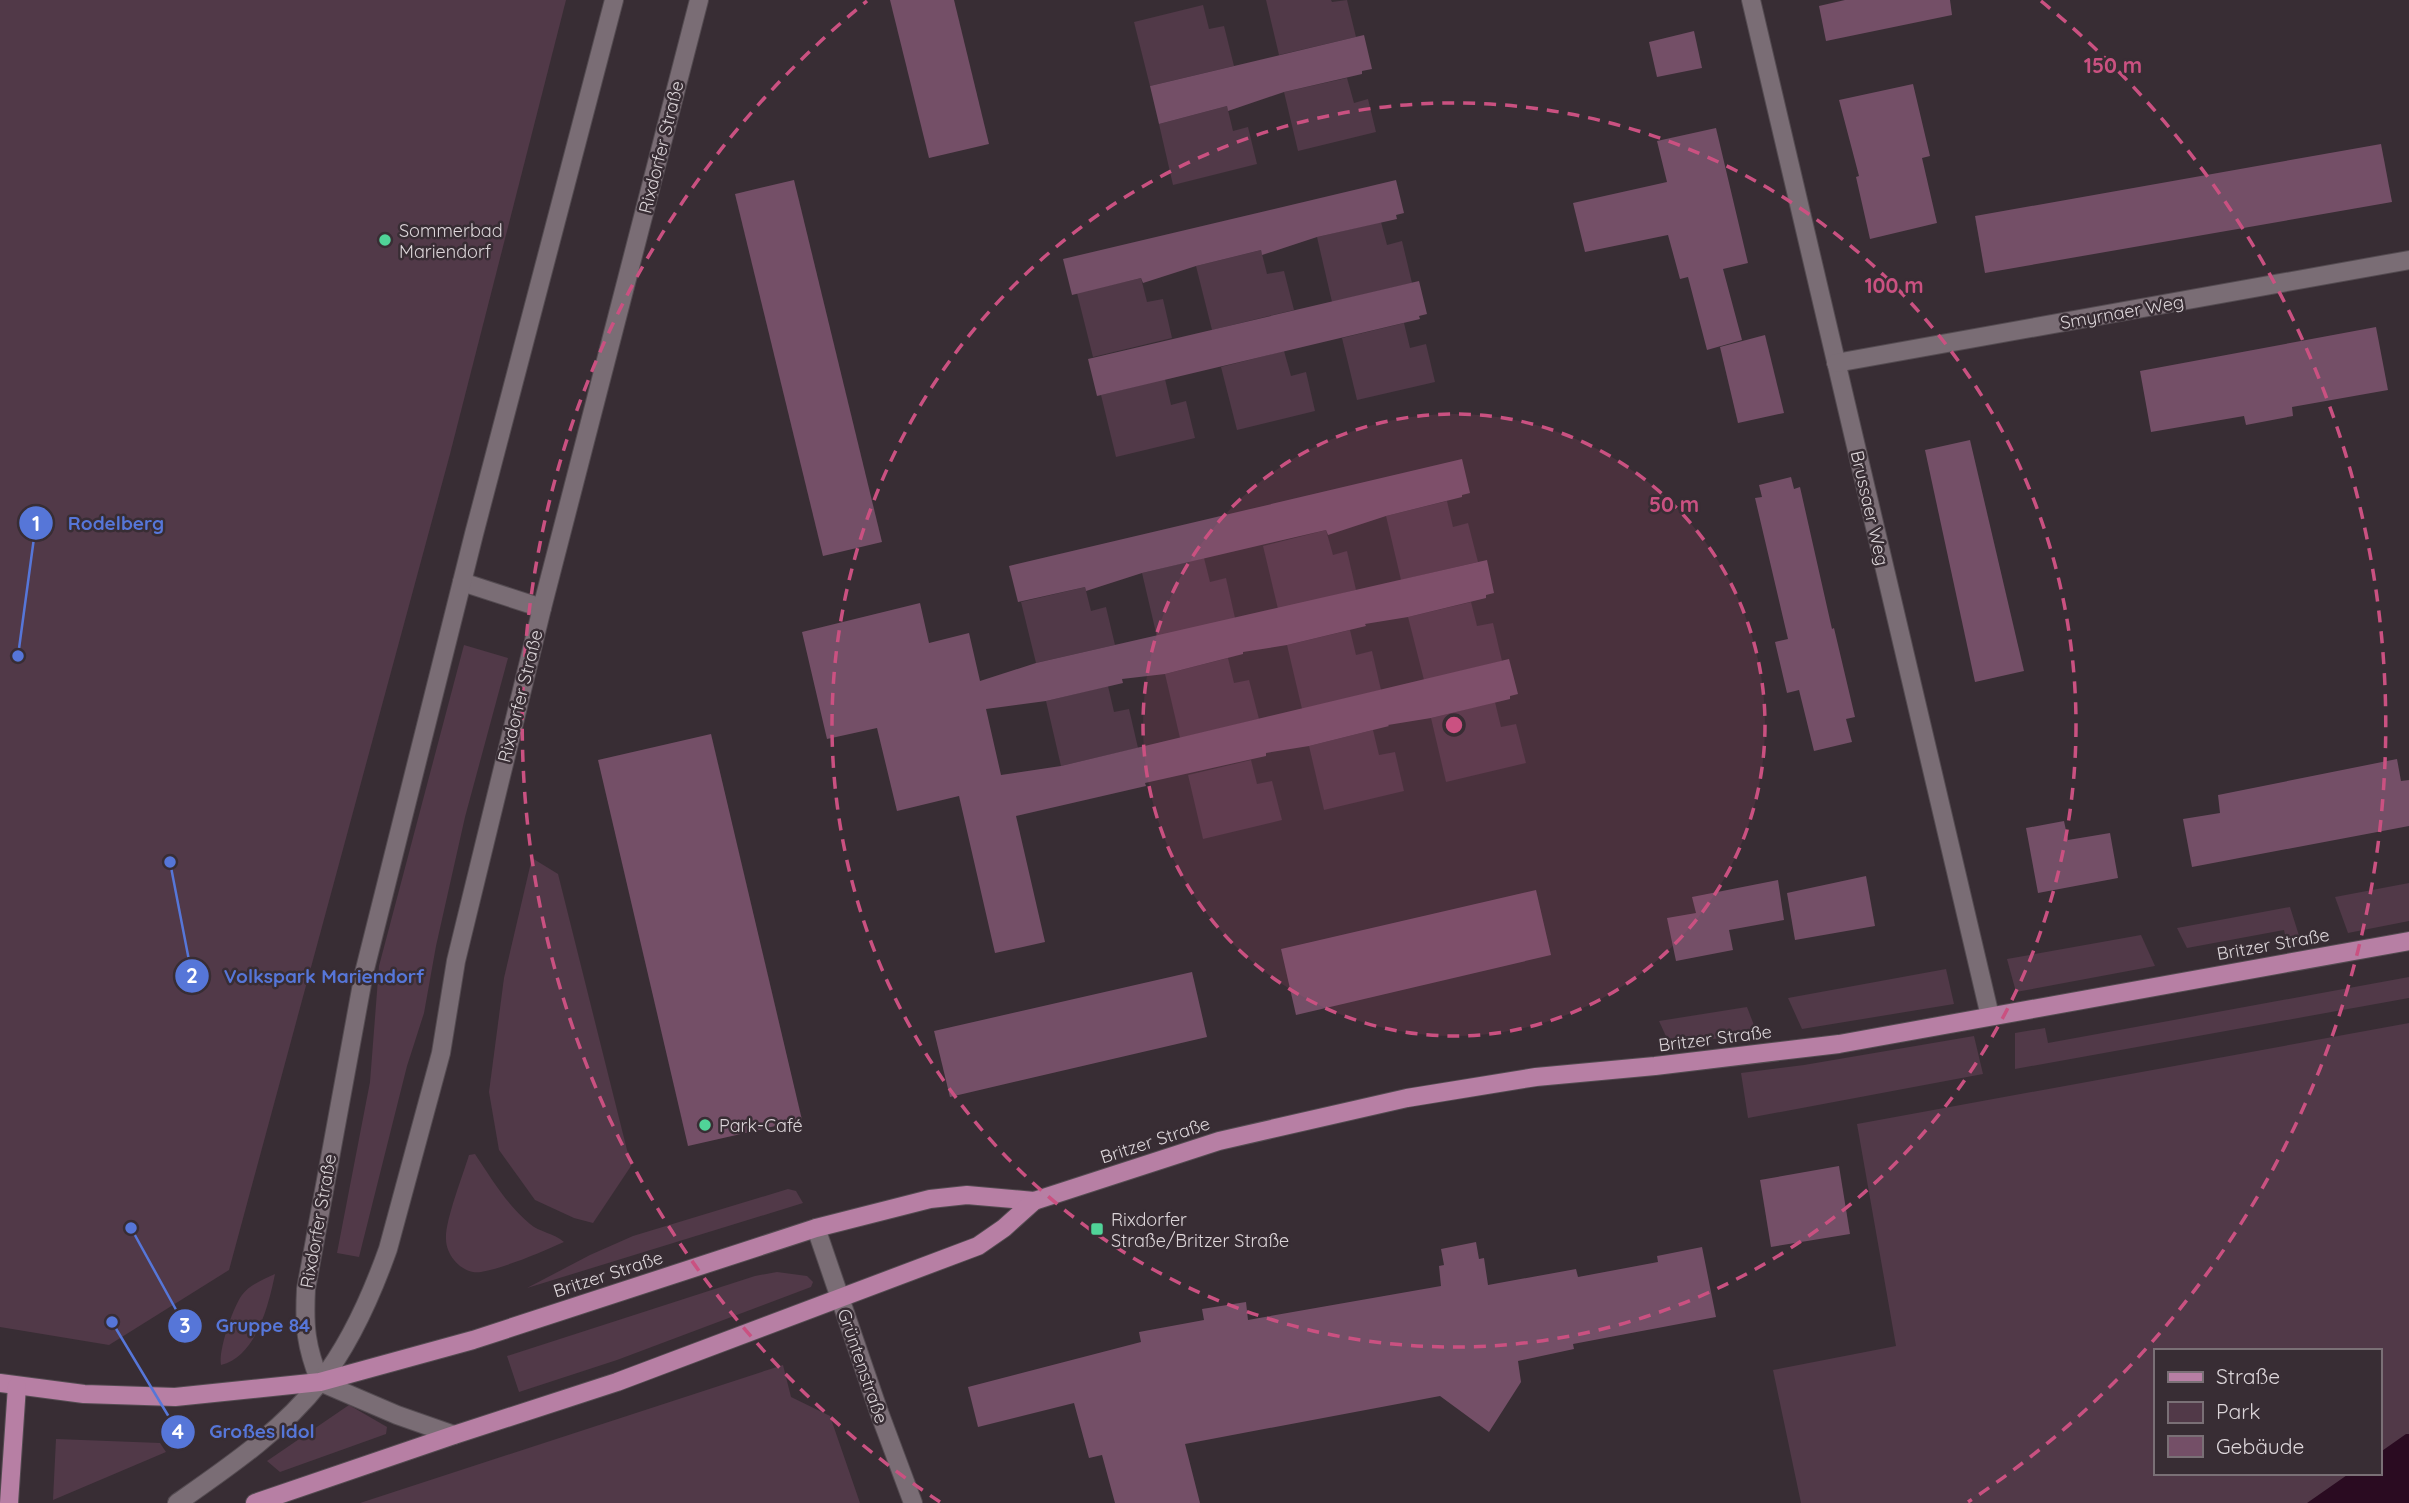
<svg xmlns="http://www.w3.org/2000/svg" width="2409" height="1503" font-family="Quicksand,sans-serif">
<rect width="100%" height="100%" fill="#382d34"/>
<!-- green -->
<g fill="#513948" fill-rule="evenodd">
<polygon points="0,0 566,0 450,454 229,1270 109,1345 0,1327"/>
<polygon points="1266,0 1331,0 1332,2 1347,0 1356,37 1279,55"/>
<polygon points="1203,5 1209,29 1224,26 1234,66 1150,86 1134,22"/>
<polygon points="1347,78 1354,103 1368,99 1376,132 1298,151 1284,92"/>
<polygon points="1227,106 1233,131 1248,127 1257,164 1173,185 1159,124"/>
<polygon points="1381,222 1387,245 1402,241 1412,283 1332,302 1317,237"/>
<polygon points="1261,250 1267,274 1284,271 1294,310 1212,330 1196,266"/>
<polygon points="1141,278 1147,302 1163,299 1172,338 1093,357 1077,293"/>
<polygon points="1404,323 1410,348 1426,344 1435,382 1357,400 1342,338"/>
<polygon points="1284,351 1291,376 1306,372 1315,411 1237,430 1221,367"/>
<polygon points="1165,379 1171,405 1186,401 1195,438 1116,457 1101,395"/>
<polygon points="1447,501 1453,527 1468,523 1478,562 1401,580 1386,516"/>
<polygon points="1326,530 1333,555 1347,551 1356,590 1278,609 1263,546"/>
<polygon points="1204,558 1210,582 1226,578 1235,618 1157,637 1142,573"/>
<polygon points="1085,587 1091,611 1106,607 1115,645 1036,663 1021,602"/>
<polygon points="1471,602 1477,626 1493,623 1502,661 1424,680 1408,617"/>
<polygon points="1350,630 1356,655 1372,651 1381,690 1302,709 1287,645"/>
<polygon points="464,645 508,658 465,817 436,946 424,1013 407,1066 359,1257 337,1253 370,1082 379,966"/>
<polygon points="1228,658 1234,683 1249,680 1259,719 1180,738 1165,674"/>
<polygon points="1108,686 1114,712 1129,709 1138,748 1061,766 1046,701"/>
<polygon points="1495,702 1501,727 1516,724 1526,763 1446,782 1431,718"/>
<polygon points="1373,730 1379,755 1395,752 1404,791 1324,810 1309,746"/>
<polygon points="1251,760 1257,784 1272,781 1282,820 1203,839 1188,775"/>
<polygon points="532,858 558,874 631,1166 593,1223 574,1218 535,1200 499,1150 489,1092 504,978"/>
<polygon points="2409,883 2409,921 2348,933 2335,897"/>
<polygon points="2290,907 2301,942 2287,944 2284,930 2187,948 2177,928"/>
<polygon points="2141,935 2155,966 2016,992 2007,959"/>
<polygon points="1946,969 1954,1004 1802,1029 1788,998"/>
<polygon points="2409,977 2409,998 2015,1069 2015,1033 2045,1028 2048,1043"/>
<polygon points="1747,1007 1757,1033 1670,1045 1659,1021"/>
<path d="M2409 1023V1503H1801L1773 1370 1896 1346 1857 1124ZM2155 1351H2379V1473H2155Z"/>
<polygon points="1974,1036 1983,1074 1748,1118 1741,1073 1804,1065"/>
<path d="M475 1154C491 1178 507 1205 530 1224 539 1232 554 1233 564 1242 539 1253 507 1267 481 1272 463 1275 446 1256 446 1239 445 1221 463 1175 469 1155Z"/>
<polygon points="788,1189 796,1191 803,1203 527,1288 590,1255 633,1236"/>
<polygon points="777,1272 807,1276 813,1282 811,1287 617,1360 519,1392 507,1356 755,1276"/>
<path d="M275 1274C269 1304 256 1357 221 1365 218 1351 233 1307 242 1295 249 1285 264 1279 275 1274Z"/>
<polygon points="783,1365 791,1397 830,1416 860,1503 360,1503"/>
<polygon points="349,1405 387,1427 386,1434 280,1472 267,1461"/>
<polygon points="56,1439 160,1443 166,1452 53,1500"/>
</g>
<!-- water -->
<polygon fill="#2a0b21" points="2406,1434 2409,1434 2409,1503 2307,1503 2350,1473 2379,1473 2379,1453"/>
<!-- building -->
<g fill="#744f67">
<polygon points="890,0 954,0 989,144 929,158"/>
<polygon points="1845,0 1950,0 1952,15 1826,41 1819,6"/>
<polygon points="1694,31 1702,68 1657,77 1649,42"/>
<polygon points="1364,35 1372,69 1362,71 1362,74 1284,92 1228,111 1227,106 1159,124 1150,86"/>
<polygon points="1913,84 1930,156 1922,158 1937,223 1870,239 1856,177 1859,176 1839,100"/>
<polygon points="1716,128 1748,263 1723,269 1742,340 1707,350 1688,277 1680,279 1668,235 1585,252 1573,203 1667,182 1657,141"/>
<polygon points="2381,144 2392,202 1985,273 1975,216"/>
<polygon points="794,180 882,542 823,556 735,194"/>
<polygon points="1396,180 1404,213 1396,215 1397,219 1317,237 1262,255 1261,250 1196,266 1143,283 1141,278 1072,295 1063,259"/>
<polygon points="1419,281 1427,314 1419,316 1420,319 1097,396 1088,359"/>
<polygon points="2376,327 2388,390 2292,407 2293,416 2246,425 2244,416 2151,432 2140,371"/>
<polygon points="1765,335 1784,413 1738,423 1720,347"/>
<polygon points="1970,440 2024,671 1975,682 1925,450"/>
<polygon points="1462,459 1470,493 1462,495 1462,497 1386,516 1328,535 1326,530 1142,573 1086,591 1085,587 1018,602 1009,566"/>
<polygon points="1791,477 1794,489 1800,487 1832,629 1834,628 1855,717 1846,719 1852,742 1814,751 1799,690 1787,693 1775,642 1788,639 1755,498 1762,497 1759,485"/>
<polygon points="1487,560 1494,593 1486,595 1486,598 1408,617 1365,624 1366,626 1287,645 1243,652 1243,654 1165,674 1122,679 1123,683 1046,701 986,709 1001,775 1061,766 1509,659 1518,694 1510,696 1510,699 1431,718 1388,725 1389,726 1309,746 1266,753 1266,756 1145,783 1146,786 1016,816 1045,942 995,953 959,796 897,811 877,728 827,739 802,632 920,603 929,643 969,633 980,681 1036,663"/>
<polygon points="711,734 802,1120 688,1146 598,760"/>
<polygon points="2397,759 2401,781 2409,780 2409,826 2192,867 2183,819 2220,813 2218,795"/>
<polygon points="2064,821 2068,840 2110,833 2118,878 2038,893 2026,828"/>
<polygon points="1866,876 1875,926 1795,940 1787,893"/>
<polygon points="1778,880 1784,920 1729,930 1733,950 1676,961 1667,918 1696,913 1692,897"/>
<polygon points="1536,890 1551,955 1296,1015 1281,949"/>
<polygon points="1192,972 1207,1037 950,1097 934,1031"/>
<polygon points="1839,1166 1850,1234 1771,1247 1760,1180"/>
<polygon points="1476,1242 1479,1259 1484,1258 1488,1285 1576,1269 1578,1277 1658,1262 1657,1256 1702,1247 1716,1317 1573,1344 1574,1349 1518,1361 1521,1382 1489,1432 1440,1396 1185,1444 1200,1503 1115,1503 1102,1455 1089,1458 1074,1403 978,1427 968,1387 1141,1342 1139,1332 1204,1320 1202,1309 1246,1302 1248,1320 1441,1286 1439,1266 1444,1265 1441,1249"/>
</g>
<g fill="none" stroke-linecap="round" stroke-linejoin="round">
<!-- minor casing -->
<g stroke="#544b51" stroke-width="20">
<g id="minor">
<polyline points="1751,0 1990,1016"/>
<polyline points="1836,363 2409,260"/>
<polyline points="462,582 542,608"/>
<polyline points="816,1228 879,1412 913,1503"/>
<path d="M320 1382C306 1346 304 1328 306 1289L364 973 474 534 614 0"/>
<polyline points="320,1382 397,1415 454,1435"/>
<path d="M177 1503C227 1468 282 1431 320 1382 350 1344 372 1294 388 1249L441 1053 456 961 542 608 699 0"/>
</g>
</g>
<!-- major casing -->
<g stroke="#544b51" stroke-width="20">
<g id="major">
<polyline points="0,1383 84,1394 175,1397 320,1382 473,1340 816,1228 930,1199 967,1195 1034,1201 1219,1141 1407,1098 1536,1077 1655,1066 1839,1044 2409,941"/>
<polyline points="9,1503 17,1386"/>
<polyline points="255,1503 454,1435 617,1382 978,1246 1004,1228 1034,1201"/>
</g>
</g>
<!-- minor -->
<use href="#minor" stroke="#7a6d75" stroke-width="18"/>
<!-- major -->
<use href="#major" stroke="#b77fa4" stroke-width="18"/>
</g>
<!-- distance rings -->
<circle cx="1454" cy="725" r="311" fill="#ca5181" fill-opacity=".12"/>
<g fill="none" stroke="#ca5181" stroke-width="3.5" stroke-dasharray="12 9">
<circle cx="1454" cy="725" r="311"/>
<circle cx="1454" cy="725" r="622"/>
<path d="M940 1502A932 932 0 0 1 867 1M2041 1A932 932 0 0 1 1968 1502"/>
</g>
<!-- markers -->
<g fill="#50d398" stroke="#382d34" stroke-width="2.5">
<circle cx="385" cy="240" r="7"/>
<circle cx="705" cy="1125" r="7"/>
<rect x="1090" y="1222" width="14" height="14" rx="3.5"/>
</g>
<g text-anchor="middle" dominant-baseline="central" stroke-width="5" stroke-linejoin="round" paint-order="stroke">
<!-- street labels -->
<g font-size="18" fill="#dcd5d9" stroke="#382d34">
<text transform="translate(661 147) rotate(-76)">Rixdorfer Straße</text>
<text transform="translate(2122 312) rotate(-10)">Smyrnaer Weg</text>
<text transform="translate(1870 508) rotate(77)">Brussaer Weg</text>
<text transform="translate(520 696) rotate(-76)">Rixdorfer Straße</text>
<text transform="translate(2273 944) rotate(-10)">Britzer Straße</text>
<text transform="translate(1715 1038) rotate(-7)">Britzer Straße</text>
<text transform="translate(1155 1140) rotate(-18)">Britzer Straße</text>
<text transform="translate(318 1221) rotate(-80)">Rixdorfer Straße</text>
<text transform="translate(608 1274) rotate(-18)">Britzer Straße</text>
<text transform="translate(863 1366) rotate(71)">Grüntenstraße</text>
</g>
<!-- poi labels -->
<g font-size="18" fill="#dcd5d9" stroke="#382d34" text-anchor="start">
<text x="399" y="230">Sommerbad<tspan x="399" dy="21">Mariendorf</tspan></text>
<text x="719" y="1125">Park-Café</text>
<text x="1111" y="1219">Rixdorfer<tspan x="1111" dy="21">Straße/Britzer Straße</tspan></text>
</g>
</g>
<circle cx="1454" cy="725" r="10" fill="#ca5181" stroke="#382d34" stroke-width="3.5"/>
<g font-size="21" text-anchor="middle" font-weight="bold" fill="#ca5181" stroke="#382d34" stroke-width="5" stroke-linejoin="round" paint-order="stroke">
<text x="2113" y="73">150 m</text>
<text x="1894" y="293">100 m</text>
<text x="1674" y="512">50 m</text>
</g>
<!-- callouts -->
<path fill="none" stroke="#5676d8" stroke-width="2.5" d="M18 656L36 523M170 862L192 976M131 1228L185 1326M112 1322L178 1432"/>
<g fill="#5676d8" stroke="#382d34" stroke-width="2.5">
<circle cx="18" cy="656" r="7"/>
<circle cx="170" cy="862" r="7"/>
<circle cx="131" cy="1228" r="7"/>
<circle cx="112" cy="1322" r="7"/>
<circle cx="36" cy="523" r="18"/>
<circle cx="192" cy="976" r="18"/>
<circle cx="185" cy="1326" r="18"/>
<circle cx="178" cy="1432" r="18"/>
</g>
<g font-size="21" text-anchor="middle" font-weight="bold" fill="#fff">
<text x="36" y="531">1</text>
<text x="192" y="983">2</text>
<text x="185" y="1333">3</text>
<text x="178" y="1439">4</text>
</g>
<g font-size="19" text-anchor="middle" font-weight="bold" fill="#5676d8" stroke="#382d34" stroke-width="5" stroke-linejoin="round" paint-order="stroke">
<text x="116" y="530">Rodelberg</text>
<text x="324" y="983">Volkspark Mariendorf</text>
<text x="263" y="1332">Gruppe 84</text>
<text x="262" y="1438">Großes Idol</text>
</g>
<!-- legend -->
<rect x="2154" y="1349" width="228" height="126" fill="#382d34" stroke="#7a7076" stroke-width="2"/>
<rect x="2168" y="1372" width="35" height="10" fill="#b77fa4" stroke="#7a7076" stroke-width="2"/>
<text x="2216" y="1384" font-size="21" fill="#dcd5d9">Straße</text>
<rect x="2168" y="1402" width="35" height="21" fill="#513948" stroke="#7a7076" stroke-width="2"/>
<text x="2216" y="1419" font-size="21" fill="#dcd5d9">Park</text>
<rect x="2168" y="1436" width="35" height="21" fill="#744f67" stroke="#7a7076" stroke-width="2"/>
<text x="2216" y="1454" font-size="21" fill="#dcd5d9">Gebäude</text>
</svg>
